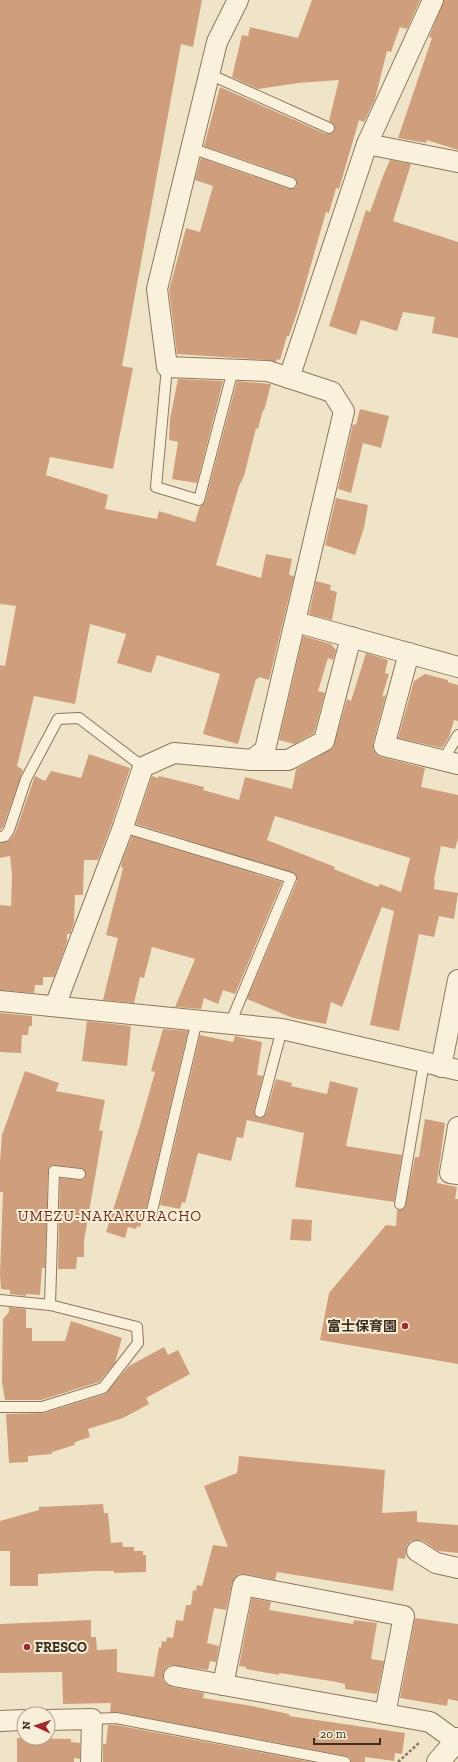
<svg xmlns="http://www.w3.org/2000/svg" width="458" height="1762" font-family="'Zilla Slab','Noto Sans JP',serif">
<rect width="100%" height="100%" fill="#f0e4c8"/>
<!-- building -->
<g fill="#cf9f7d" fill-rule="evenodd">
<polygon points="0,0 202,0 193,47 181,44 122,366 133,368 113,469 50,457 46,475 108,495 105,509 157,519 159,511 195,522 200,506 205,502 237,381 271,384 264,411 263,410 258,429 256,428 244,476 239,486 216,565 261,578 266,554 292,559 289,575 294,576 269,680 259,677 258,679 256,679 238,744 203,734 220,674 157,655 151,673 117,663 126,634 90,624 75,704 34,696 17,766 23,770 3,827 0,830 0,665 5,666 16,606 0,604"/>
<polygon points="312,0 420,0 407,29 400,27 391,52 387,51 375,99 364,122 359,120 339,189 336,188 329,213 326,212 298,310 289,336 287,336 280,360 277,359 276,362 268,360 177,354 169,290 186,228 200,232 213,186 195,180 201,158 289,189 295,188 297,185 296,179 293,177 204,146 220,87 326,134 332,133 335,130 334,125 329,121 339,80 298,83 258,89 232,77 242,35 248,36 250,27 298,38"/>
<polygon points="444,0 458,0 458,150 427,140 426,143 398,138 432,38 429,37"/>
<polygon points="390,160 411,164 393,221 458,242 458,338 432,333 435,317 403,312 397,331 361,320 356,335 329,326 366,210 370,212 383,176"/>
<polygon points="178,379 223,381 197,483 172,479 178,442 169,440 170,419"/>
<polygon points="360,409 389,416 381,448 363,443 351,493 338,489 353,424 356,425"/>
<polygon points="336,498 368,505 364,528 355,555 325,545"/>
<polygon points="316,581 331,585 330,590 337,592 332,620 309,614"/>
<polygon points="303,636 331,644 336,650 333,660 328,658 318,691 325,693 314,733 294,744 279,740"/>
<path d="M366 653 388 660 385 673 389 674 382 697 386 695 373 743V749L376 754 381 757 425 768 421 787 458 795V839L455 849 441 846 434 880 435 881 434 889 458 893 454 919 439 916 434 937 419 934 399 1031 370 1025 394 911 382 907 342 1007 331 1002 326 1024 293 1018 247 999 297 881 296 874 136 824 152 776 158 778 159 776 204 787 203 790 239 800 245 777 292 789 296 769 333 748 347 699 351 701ZM275 816 410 858 401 892 380 884 378 887 334 869 335 867 267 840Z"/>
<polygon points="425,674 448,680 448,682 458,685 458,721 454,720 449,737 442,748 398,738 414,681"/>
<polygon points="89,754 130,768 112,823 98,860 84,860 83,895 75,895 74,923 70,934 67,934 67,942 54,977 43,977 43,985 35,985 34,993 0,990 0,905 11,906 12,875 10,856 0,858 0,843 10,840 15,833 35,776 45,781 51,771 81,778"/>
<polygon points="132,836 282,882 235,994 223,990 218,1004 204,998 201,1009 175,1007 195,959 152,947 144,978 140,977 134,1003 103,1000 118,938 106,935 123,868 121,867 122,861"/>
<polygon points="0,1013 32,1016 32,1026 29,1026 28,1035 22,1035 21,1053 0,1052"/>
<polygon points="87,1021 131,1026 127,1066 82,1061"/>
<polygon points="163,1029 188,1031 146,1210 140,1227 137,1226 136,1229 128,1227 125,1238 106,1232 140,1125 155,1072 151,1071"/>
<polygon points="200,1035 233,1042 235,1036 262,1042 257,1075 263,1076 254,1111 254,1114 258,1118 262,1118 266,1114 276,1079 292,1083 291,1086 327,1094 330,1081 358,1088 346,1146 402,1155 394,1202 295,1187 304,1133 247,1120 243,1138 237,1137 231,1161 198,1153 185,1203 182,1202 180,1209 160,1205"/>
<polygon points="25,1071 59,1083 56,1091 105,1100 99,1130 103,1131 84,1241 84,1257 77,1257 76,1269 58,1269 60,1178 82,1180 85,1178 86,1172 81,1168 52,1165 48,1171 45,1268 42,1268 40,1295 26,1294 26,1296 10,1294 10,1290 1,1289 0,1274 3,1192 0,1192 0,1162 2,1135"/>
<polygon points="425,1119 445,1123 437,1183 457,1187 455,1199 458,1199 458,1364 320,1340 329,1293 386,1225 396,1226 397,1210 402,1210 405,1208 415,1157 419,1157"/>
<polygon points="292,1219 312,1220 311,1241 290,1240"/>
<polygon points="9,1307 26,1309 26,1328 32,1328 32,1341 65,1341 71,1321 122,1338 115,1363 99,1382 41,1400 5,1400 2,1382 3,1319 9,1312"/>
<polygon points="164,1347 168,1355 178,1350 190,1374 146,1398 149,1404 123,1418 88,1429 90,1437 78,1441 74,1443 75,1445 52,1452 52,1454 28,1456 28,1462 9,1463 6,1414 44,1413 105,1394 129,1366"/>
<polygon points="239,1456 385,1470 382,1513 417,1511 417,1522 458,1525 458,1553 438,1551 423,1541 417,1540 411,1541 407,1545 405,1559 398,1558 393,1591 277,1572 275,1580 245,1574 239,1574 234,1578 232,1583 226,1610 214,1608 207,1643 219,1646 216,1662 210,1661 208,1670 170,1665 166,1668 163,1674 163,1680 167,1685 172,1687 204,1693 203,1698 252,1706 289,1714 289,1716 405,1733 402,1754 395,1753 394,1761 365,1757 365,1762 351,1762 350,1757 346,1756 117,1712 110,1712 111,1703 63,1704 62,1672 0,1673 0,1624 91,1620 91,1637 96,1637 97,1650 117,1649 117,1672 154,1677 159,1647 161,1648 162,1641 166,1642 167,1637 173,1638 176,1620 183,1621 186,1605 191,1605 193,1590 196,1591 197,1585 202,1586 213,1545 228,1547 204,1486 237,1473"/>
<polygon points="103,1504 104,1513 108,1513 111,1543 122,1542 123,1547 134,1547 134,1551 143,1551 143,1555 146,1555 146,1572 114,1573 114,1571 94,1571 38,1574 38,1586 10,1586 10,1551 0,1551 0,1521 39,1510 39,1507"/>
<polygon points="252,1598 271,1602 269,1610 353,1624 354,1620 377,1623 371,1659 384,1661 377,1694 345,1689 345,1684 331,1681 279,1673 279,1675 246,1669 246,1667 239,1666"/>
<polygon points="415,1618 458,1624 458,1701 448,1699 447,1706 400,1698"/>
<polygon points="108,1725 116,1725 311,1762 103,1762 103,1744 106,1744"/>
<polygon points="17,1738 71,1739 71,1742 80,1743 80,1759 74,1758 74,1762 17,1762"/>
</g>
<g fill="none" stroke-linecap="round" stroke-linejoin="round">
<!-- service casing -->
<g stroke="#8d765c" stroke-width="12">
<g id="service">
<polyline points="209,74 329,128"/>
<polyline points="191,148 291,183"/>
<polyline points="167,367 156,487 199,500 233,370"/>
<polyline points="443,760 458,735"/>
<polyline points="123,827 291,878 230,1024"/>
<polyline points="0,837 5,836 9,830 26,779 58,719 79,718 143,767"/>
<polyline points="260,1112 282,1029"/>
<polyline points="400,1204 424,1062"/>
<polyline points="151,1215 197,1020"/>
<polyline points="0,1300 50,1305 137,1327 138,1343 103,1388 42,1407 0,1407"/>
<polyline points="50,1305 54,1171 80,1174"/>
<polyline points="92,1719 116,1718 345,1762"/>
</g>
</g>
<!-- minor casing -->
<g stroke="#8d765c" stroke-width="22">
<g id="minor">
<polyline points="367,144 458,162"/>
<polyline points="289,378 367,144 433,0"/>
<polyline points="296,622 458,667"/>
<polyline points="409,653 384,746 458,764"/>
<polyline points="252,760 288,760 324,741 351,637"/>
<polyline points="0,1001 282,1029 458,1070"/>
<polyline points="55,1006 123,827 143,767 174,753 252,760 265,750 344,411 332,392 268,371 167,367 157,289 217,42 238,0"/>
<polyline points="441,1067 458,980"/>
<polyline points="458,1127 450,1173 458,1174"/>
<polyline points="417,1551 436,1563 458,1568"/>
<polyline points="174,1676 430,1722 456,1741"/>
<polyline points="223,1685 243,1585 404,1616 385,1714"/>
<polyline points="48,1720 92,1719 91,1762"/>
<polyline points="0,1721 24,1720"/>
</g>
</g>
<!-- tertiary casing -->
<g stroke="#8d765c" stroke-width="24">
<polyline id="tertiary" points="438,1762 458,1739"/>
</g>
<!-- path -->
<polyline stroke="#8d765c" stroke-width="2.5" stroke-dasharray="3 2" stroke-linecap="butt" points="398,1762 420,1742"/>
<!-- service -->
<use href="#service" stroke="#faf1dc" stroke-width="10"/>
<!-- minor -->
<use href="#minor" stroke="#faf1dc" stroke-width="20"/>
<!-- tertiary -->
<use href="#tertiary" stroke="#faf1dc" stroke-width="22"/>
</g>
<!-- markers -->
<g fill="#9e2a2b" stroke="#f7eed8" stroke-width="1.5">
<circle cx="405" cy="1326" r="4"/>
<circle cx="27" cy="1647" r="4"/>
</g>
<g text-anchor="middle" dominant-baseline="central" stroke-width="4" stroke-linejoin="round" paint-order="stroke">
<!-- poi labels -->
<g font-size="14" font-weight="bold" fill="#3d2e20" stroke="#f7eed8" text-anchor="end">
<text x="397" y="1326">富士保育園</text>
<text x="35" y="1647" text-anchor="start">FRESCO</text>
</g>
<!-- neighbourhood labels -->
<g font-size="15" letter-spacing="1" fill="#6b2e1e" stroke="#f7eed8">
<text x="110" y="1216">UMEZU-NAKAKURACHO</text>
</g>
</g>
<!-- north arrow -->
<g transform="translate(36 1726) rotate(273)"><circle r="19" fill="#f7eed8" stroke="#ada18e"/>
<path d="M0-3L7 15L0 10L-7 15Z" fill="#9e2a2b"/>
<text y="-6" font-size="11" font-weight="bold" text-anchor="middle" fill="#3d2e20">N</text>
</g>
<!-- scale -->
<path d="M314 1738v6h66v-6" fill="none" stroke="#3d2e20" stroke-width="2"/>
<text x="320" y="1738" font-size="12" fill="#3d2e20" stroke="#f7eed8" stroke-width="3" paint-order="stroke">20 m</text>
</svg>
